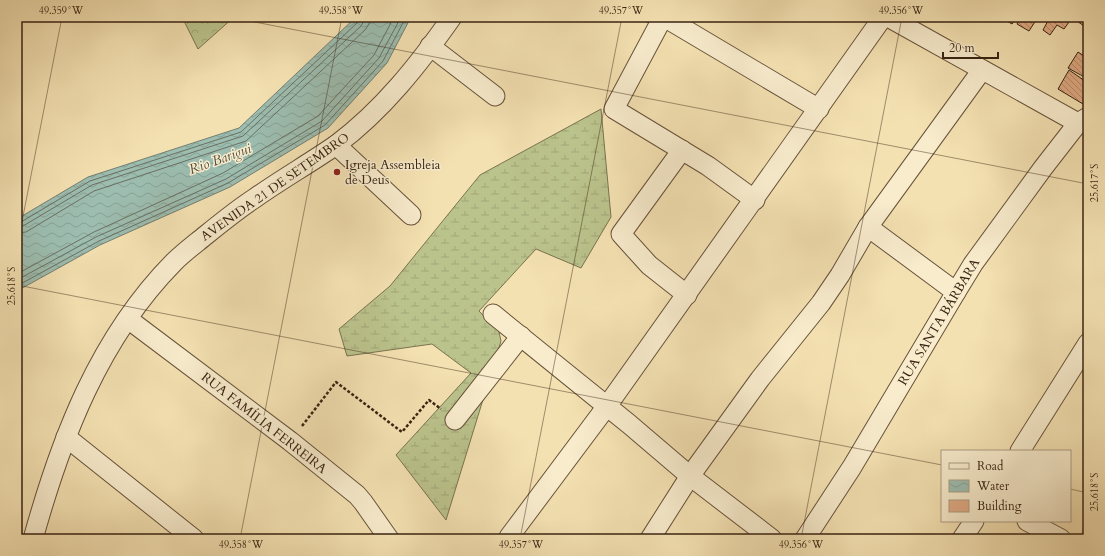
<svg xmlns="http://www.w3.org/2000/svg" width="1105" height="556" font-family="Cardo,serif">
<defs>
<pattern id="forest-crowns" width="20" height="18" patternUnits="userSpaceOnUse"><rect width="20" height="18" fill="#bbc38c"/><path d="M2 6a3 3 0 1 1 6 0M12 15a3 3 0 1 1 6 0" fill="none" stroke="#a2a778"/></pattern>
<pattern id="wetland-marsh" width="20" height="14" patternUnits="userSpaceOnUse"><rect width="20" height="14" fill="#bbc38c"/><path d="M1 5h8M5 5V1M11 12h8M15 12V8" fill="none" stroke="#a2a778"/></pattern>
<pattern id="water-waves" width="16" height="10" patternUnits="userSpaceOnUse"><rect width="16" height="10" fill="#9cbdb0"/><path d="M0 5q4-4 8 0t8 0" fill="none" stroke="#87a296"/></pattern>
<pattern id="building-back-hatch" width="6" height="6" patternUnits="userSpaceOnUse"><rect width="6" height="6" fill="#e1ab84"/><path d="M-1 5l2 2M0 0l6 6M5-1l2 2" fill="none" stroke="#b78b6b"/></pattern>
</defs>
<rect width="100%" height="100%" fill="#f4e1b2"/>
<filter id="stains"><feTurbulence type="fractalNoise" baseFrequency=".005" numOctaves="4"/><feColorMatrix values="0 0 0 0 .2 0 0 0 0 .09 0 0 0 0 .02 0 0 0 .5 -.17"/></filter>
<radialGradient id="worn" r=".72"><stop offset=".6" stop-color="#630" stop-opacity="0"/><stop offset="1" stop-color="#630" stop-opacity=".3"/></radialGradient>
<!-- forest -->
<polygon fill="url(#forest-crowns)" stroke="#7a734f" points="182,17 234,17 198,49"/>
<!-- wetland -->
<g fill="url(#wetland-marsh)" stroke="#7a734f">
<polygon points="628,17 658,17 654,24"/>
<polygon points="601,109 611,217 581,268 536,249 479,311 499,332 501,341 446,520 396,455 471,373 432,344 347,356 339,329 390,286 480,175"/>
</g>
<!-- water -->
<polygon fill="url(#water-waves)" stroke="#747f71" points="356,17 411,17 387,63 328,128 230,187 100,245 17,291 17,219 88,177 239,128"/>
<g fill="none" stroke-linecap="round" stroke-linejoin="round">
<!-- shore -->
<g stroke="#6a7061" stroke-width="1">
<polyline points="17,222 21,222 90,181 241,132 357,23 359,17"/>
<polyline points="17,227 23,226 92,185 243,136 361,26 364,21 364,17"/>
<polyline points="17,233 26,232 94,191 246,141 365,30 369,24 370,17"/>
<polyline points="17,274 94,232 223,173 318,116 374,55 394,17"/>
<polyline points="17,280 96,237 226,179 322,121 379,58 401,17"/>
<polyline points="17,286 99,241 228,183 325,125 383,61 406,17"/>
</g>
</g>
<!-- building -->
<g fill="url(#building-back-hatch)" stroke="#382312">
<polygon points="1000,17 1017,17 1012,24"/>
<polygon points="1021,17 1038,17 1029,31 1017,24"/>
<polygon points="1050,17 1062,17 1069,22 1064,29 1057,25 1050,35 1043,30"/>
<polygon points="1071,17 1088,17 1088,26 1087,28"/>
<polygon points="1087,50 1088,50 1088,79 1068,68 1078,52 1084,56"/>
<polygon points="1069,70 1088,83 1088,107 1058,89"/>
</g>
<g fill="none" stroke-linecap="round" stroke-linejoin="round">
<!-- street casing -->
<g stroke="#67523a" stroke-width="21">
<g id="street">
<polyline points="663,17 614,109 708,166 755,200"/>
<polyline points="664,17 819,109"/>
<polyline points="888,17 1078,123"/>
<polyline points="430,46 495,96"/>
<polyline points="336,145 411,215"/>
<polyline points="682,150 621,234 649,265 687,295"/>
<polyline points="868,227 956,292"/>
<polyline points="493,314 629,424 690,476 772,539"/>
<polyline points="128,319 290,441 357,495 363,502 389,539"/>
<polyline points="455,420 521,336"/>
<polyline points="66,437 194,539"/>
<polyline points="1020,451 1088,343"/>
<polyline points="1027,521 1061,539"/>
<polyline points="509,537 607,406 883,17"/>
<path d="M33 539C61 438 99 338 174 262 184 252 195 244 206 235 222 222 238 209 255 198 282 179 310 163 336 145 383 110 419 64 452 17"/>
<polyline points="650,539 690,476 760,379 821,303 840,275 868,227 982,70"/>
<polyline points="805,539 852,467 956,292 973,264 1043,168 1078,123 1088,117"/>
<polyline points="962,539 974,521"/>
</g>
</g>
<!-- path -->
<polyline stroke="#382312" stroke-width="2.5" stroke-dasharray="3 2" stroke-linecap="butt" points="302,426 336,382 402,432 429,400 441,409"/>
<!-- street -->
<use href="#street" stroke="#f8eccd" stroke-width="19"/>
</g>
<!-- ticks -->
<path fill="none" stroke="#382312" stroke-width="1" stroke-opacity="0.45" d="M229 17 1088 184M17 247 62 17M17 285 942 465M1070 489 1088 493M240 539 342 17M520 539 622 17M801 539 902 17M1081 539 1088 501"/>
<!-- markers -->
<circle fill="#8f2418" stroke="#f8eccd" stroke-width="1.5" cx="337" cy="172" r="4"/>
<g text-anchor="middle" dominant-baseline="central" stroke-width="3" stroke-linejoin="round" paint-order="stroke">
<!-- poi labels -->
<g font-size="13" fill="#382312" stroke="#f8eccd" text-anchor="start">
<text x="345" y="165">Igreja Assembleia<tspan x="345" dy="15">de Deus</tspan></text>
</g>
<!-- street labels -->
<g font-size="13" fill="#382312" stroke="#f8eccd">
<text transform="translate(275 187) rotate(-35)">AVENIDA 21 DE SETEMBRO</text>
<text transform="translate(939 322) rotate(-59)">RUA SANTA BÁRBARA</text>
<text transform="translate(264 423) rotate(38)">RUA FAMÍLIA FERREIRA</text>
</g>
<!-- water labels -->
<g font-size="14" font-style="italic" fill="#565141" stroke="#f8eccd">
<text transform="translate(220 159) rotate(-20)">Rio Barigui</text>
</g>
</g>
<!-- margin -->
<rect width="1105" height="556" fill="none" stroke="#f4e1b2" stroke-width="44"/>
<!-- legend -->
<rect x="941" y="450" width="130" height="72" fill="#f8eccd" stroke="#ab9c82"/>
<rect x="949" y="463" width="20" height="6" fill="#f8eccd" stroke="#ab9c82"/>
<text x="977" y="470" font-size="12" fill="#382312">Road</text>
<rect x="949" y="480" width="20" height="12" fill="url(#water-waves)" stroke="#ab9c82"/>
<text x="977" y="490" font-size="12" fill="#382312">Water</text>
<rect x="949" y="500" width="20" height="12" fill="#e1ab84" stroke="#ab9c82"/>
<text x="977" y="510" font-size="12" fill="#382312">Building</text>
<!-- scale -->
<path d="M943 52v6h55v-6" fill="none" stroke="#382312" stroke-width="2"/>
<text x="949" y="52" font-size="12" fill="#382312" stroke="#f8eccd" stroke-width="3" paint-order="stroke">20 m</text>
<rect x="22" y="22" width="1061" height="512" fill="none" stroke="#382312" stroke-width="1.5"/>
<g font-size="10" text-anchor="middle" fill="#382312">
<text x="61" y="14">49.359°W</text>
<text x="341" y="14">49.358°W</text>
<text x="621" y="14">49.357°W</text>
<text x="901" y="14">49.356°W</text>
<text transform="translate(1094 183) rotate(-90)" y="4">25.617°S</text>
<text transform="translate(11 286) rotate(-90)" y="4">25.618°S</text>
<text transform="translate(1094 492) rotate(-90)" y="4">25.618°S</text>
<text x="241" y="548">49.358°W</text>
<text x="521" y="548">49.357°W</text>
<text x="801" y="548">49.356°W</text>
</g>
<rect width="100%" height="100%" filter="url(#stains)"/>
<rect width="100%" height="100%" fill="url(#worn)"/>
</svg>
